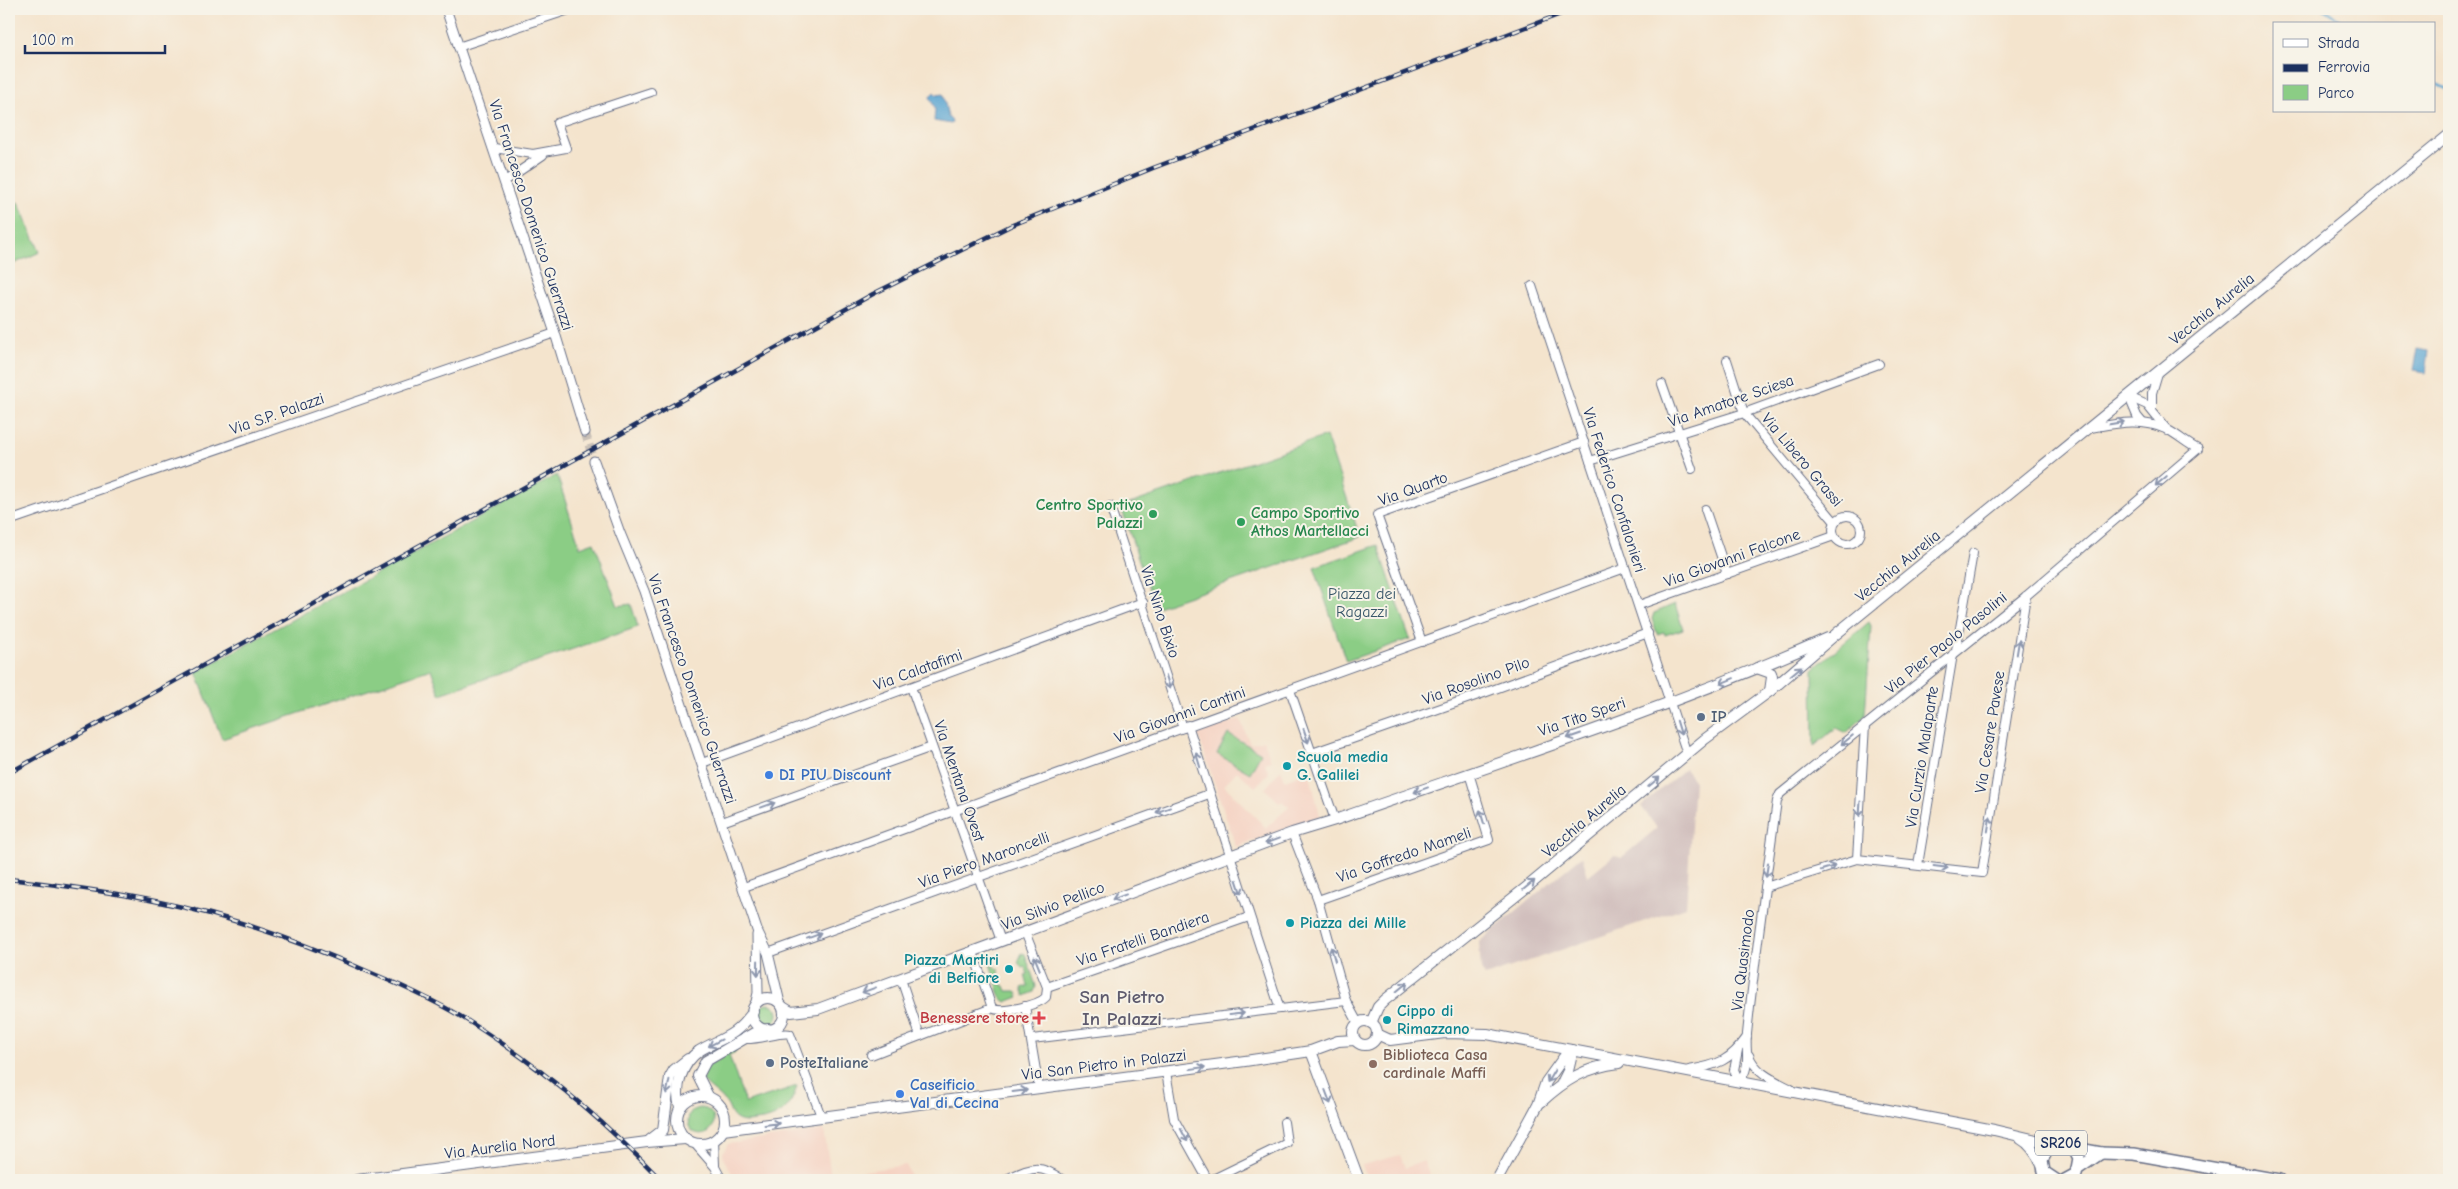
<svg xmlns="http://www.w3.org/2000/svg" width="2458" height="1189" font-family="'Comic Neue',sans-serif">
<rect width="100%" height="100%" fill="#f7f3e8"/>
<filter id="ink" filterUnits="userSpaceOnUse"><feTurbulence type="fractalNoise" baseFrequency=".02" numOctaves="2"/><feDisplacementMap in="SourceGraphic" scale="10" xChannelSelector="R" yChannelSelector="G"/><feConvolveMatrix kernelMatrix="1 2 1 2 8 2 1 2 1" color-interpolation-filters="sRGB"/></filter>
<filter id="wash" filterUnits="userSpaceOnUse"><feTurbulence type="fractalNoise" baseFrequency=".0096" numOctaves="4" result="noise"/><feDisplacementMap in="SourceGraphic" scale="20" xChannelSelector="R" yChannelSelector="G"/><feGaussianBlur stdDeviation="1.12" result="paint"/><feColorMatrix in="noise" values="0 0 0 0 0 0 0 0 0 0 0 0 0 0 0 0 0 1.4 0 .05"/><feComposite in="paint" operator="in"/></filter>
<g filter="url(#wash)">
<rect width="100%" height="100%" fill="#f4e4cd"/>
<!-- built -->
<g fill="#f5d2c2">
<polygon points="1240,719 1250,744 1264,740 1271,761 1265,763 1269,773 1255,787 1237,771 1224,785 1266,828 1289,807 1282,801 1280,803 1265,789 1281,769 1285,780 1309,771 1320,816 1236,847 1198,734"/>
<polygon points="824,1130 831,1176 906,1165 913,1180 736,1180 724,1160 723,1153 728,1144"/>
<polygon points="1400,1155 1405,1168 1424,1161 1431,1180 1368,1180 1362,1165"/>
</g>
<!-- industrial -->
<polygon fill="#d1bfbd" points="1685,769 1694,780 1686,907 1485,976 1481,969 1479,942 1582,856 1588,876 1614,855 1621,858 1657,828 1641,806"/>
<!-- green -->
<g fill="#8bcd85" stroke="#537e72">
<polygon points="18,202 40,252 9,266 9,205"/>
<polygon points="1326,436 1360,537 1155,608 1121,507"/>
<polygon points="557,475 580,547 594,542 618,606 631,604 638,627 440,694 431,669 222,739 196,672"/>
<polygon points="1378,545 1410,639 1346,661 1314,567"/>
<polygon points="1675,604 1683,629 1665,635 1664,632 1657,634 1652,619 1654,613"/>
<polygon points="1869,622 1871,626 1865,716 1846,733 1836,728 1814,746 1813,669"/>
<polygon points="1228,734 1261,753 1250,773 1217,754"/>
<polygon points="1022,953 1025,954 1036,986 1034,992 1025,996 1022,988 1028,986 1025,975 1028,974 1025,967 1022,968 1018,962"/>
<polygon points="990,964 998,969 1000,975 998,978 1001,984 1005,986 1007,991 1016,991 1019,997 1006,1002 1001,998"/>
<circle cx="768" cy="1014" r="10"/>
<path d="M735 1049 736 1052 729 1055 745 1103 797 1086C791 1109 778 1119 755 1121 749 1122 742 1123 736 1119 730 1115 730 1108 726 1103 720 1094 710 1090 703 1081L705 1068Z"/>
<circle cx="701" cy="1121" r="13"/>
</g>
<!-- water -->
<g fill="#59a4d1" stroke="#3a6a98">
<polygon points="934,92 937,95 943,94 948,117 952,121 951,124 934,121 935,109 930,97"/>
<polygon points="2417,349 2429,351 2426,373 2413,371"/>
</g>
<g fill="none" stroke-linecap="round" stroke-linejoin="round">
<!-- stream -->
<g stroke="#59a4d1" stroke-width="2.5">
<polyline points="2324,9 2346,24"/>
<polyline points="2434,83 2449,90"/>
</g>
</g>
</g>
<g filter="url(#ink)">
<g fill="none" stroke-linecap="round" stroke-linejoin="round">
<!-- tertiary-tunnel -->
<polyline stroke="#c9c0b7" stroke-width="9" stroke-dasharray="9 4.5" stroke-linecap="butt" points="585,432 594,461"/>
<!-- minor casing -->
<g stroke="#676e85" stroke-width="10">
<g id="minor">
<polyline points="458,47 572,9"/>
<polyline points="494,148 533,154 566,148 557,123 651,92"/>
<polyline points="505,181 543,155"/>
<polyline points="1532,286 1687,754"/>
<polyline points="1727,360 1744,413 1835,522"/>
<polyline points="1662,384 1692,469"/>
<polyline points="2129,397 2147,405 2168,431"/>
<polyline points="2129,397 2137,416 2142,422"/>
<polyline points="2152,409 2152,393 2158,373"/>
<polyline points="1590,461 1744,413 1879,364"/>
<polyline points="1110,506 1183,728"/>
<polyline points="1705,509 1727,574"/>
<circle cx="1847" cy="530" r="14"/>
<polyline points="9,521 555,333"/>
<polyline points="1639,605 1834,536"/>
<polyline points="1422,642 1377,515 1584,442"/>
<polyline points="1956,651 1973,553"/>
<polyline points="911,687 1001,941"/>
<polyline points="1290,690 1335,820"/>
<polyline points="1188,725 1280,1009"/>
<polyline points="1312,753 1484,693 1648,633"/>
<polyline points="702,763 1143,602"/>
<polyline points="722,822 932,747"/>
<polyline points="1292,833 1318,900 1346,1001 1358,1023"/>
<polyline points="1857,859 1865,725"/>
<polyline points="1918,865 1953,654"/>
<polyline points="744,887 1625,568"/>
<polyline points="1765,887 1857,859 1982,873 2026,596"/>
<polyline points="1318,900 1489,840 1469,773"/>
<path d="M973 952 992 1008C1001 1014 1039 1005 1046 997L1047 987 1025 932"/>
<polyline points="768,953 1209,794"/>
<polyline points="901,979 920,1036"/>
<polyline points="1047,987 1249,917"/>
<polyline points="1025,1006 1039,1088"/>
<path d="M745 1039C759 1040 782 1031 790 1034L821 1116"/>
<polyline points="1032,1039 1346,1001"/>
<path d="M1738 1050 1734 1070 1739 1081C1752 1067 1745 1052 1747 1034 1755 957 1766 879 1777 801L1780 794 2026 596 2198 449C2187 444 2178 435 2168 430 2141 418 2119 423 2091 428"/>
<polyline points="871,1055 992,1008"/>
<path d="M1749 1055C1755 1073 1776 1081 1791 1089"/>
<path d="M1689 1070C1718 1065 1730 1061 1747 1037"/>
<polyline points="1166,1072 1174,1119 1208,1180"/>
<polyline points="714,1141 715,1165"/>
<polyline points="695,1144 715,1167 722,1180"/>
<path d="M1004 1180C1031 1168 1038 1162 1063 1180"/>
<polyline points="1211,1180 1287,1143 1284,1122"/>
</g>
</g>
<!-- tertiary casing -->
<g stroke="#676e85" stroke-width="11">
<g id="tertiary">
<polyline points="446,9 555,333 585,432"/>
<polyline points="594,461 620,533 644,591 757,930 768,953 780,1003"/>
<polyline points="755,1006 758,993 757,935"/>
</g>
</g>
<!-- secondary casing -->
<g stroke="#676e85" stroke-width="12">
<g id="secondary">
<polyline points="1757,668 1771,673 1772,677 1770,691"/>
<circle cx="768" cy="1014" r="16"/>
<path d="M783 1007 791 1012 818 1009 1292 833 1335 820C1500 762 1668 709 1828 638"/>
<circle cx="1365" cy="1033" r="12"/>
<polyline points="1371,1023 1378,1007 1385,1000 1527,887 1705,739 1770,691 1836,634 2449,135"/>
<polyline points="1377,1034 1390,1040 1445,1033 1487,1034 1994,1130 2053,1144"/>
<polyline points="1311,1051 1359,1180"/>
<polyline points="1562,1083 1568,1071 1573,1050"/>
<circle cx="701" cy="1120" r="24"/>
<polyline points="708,1096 698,1076 706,1061 754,1033 768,1029"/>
<path d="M1541 1102C1565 1080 1586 1067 1619 1063"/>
<path d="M680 1107C674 1087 682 1063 699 1051 710 1044 723 1040 734 1032 741 1027 747 1020 753 1012"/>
<polyline points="723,1130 1245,1061 1311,1051 1338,1041 1355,1040"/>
<path d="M2021 1139C2031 1144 2037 1155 2042 1165"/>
<polyline points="650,1140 663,1130 670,1077 674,1070 688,1059"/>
<polyline points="357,1180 647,1142 685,1139"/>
<polyline points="1497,1180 1538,1105 1546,1082 1569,1050"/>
</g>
</g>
<!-- primary casing -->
<g stroke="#676e85" stroke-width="14">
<g id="primary">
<polyline points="2074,1148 2101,1153 2079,1168"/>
<polyline points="2101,1153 2134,1154 2279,1180"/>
<polyline points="2056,1180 2044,1172 2042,1160 2049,1147 2060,1143 2074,1148 2079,1158 2076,1174 2065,1180"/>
</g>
</g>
<!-- minor -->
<use href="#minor" stroke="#fff" stroke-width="8"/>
<!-- tertiary -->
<use href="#tertiary" stroke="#fff" stroke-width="9"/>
<!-- secondary -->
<use href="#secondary" stroke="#fff" stroke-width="10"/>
<!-- primary -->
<use href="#primary" stroke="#fff" stroke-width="11"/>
<!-- rail casing -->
<g stroke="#1b2f5e" stroke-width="4.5">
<g id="rail">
<polyline points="9,773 873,294 1010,226 1153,168 1574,9"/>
<path d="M9 879C85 888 164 899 238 922 283 936 326 953 369 972 405 987 443 1004 476 1026 545 1070 605 1122 661 1180"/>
</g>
</g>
<!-- rail -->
<use href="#rail" stroke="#f7f3e8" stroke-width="2.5" stroke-dasharray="8" stroke-linecap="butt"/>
</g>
<!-- one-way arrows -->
<defs><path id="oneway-shaft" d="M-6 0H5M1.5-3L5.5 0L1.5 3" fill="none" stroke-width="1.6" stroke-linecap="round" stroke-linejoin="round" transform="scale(1.25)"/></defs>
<g stroke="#8d97ae">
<use href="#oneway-shaft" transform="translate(2117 423) rotate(-10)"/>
<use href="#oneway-shaft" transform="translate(2161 481) rotate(140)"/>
<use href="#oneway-shaft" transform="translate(2018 647) rotate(-81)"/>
<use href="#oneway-shaft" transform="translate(1796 671) rotate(-40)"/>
<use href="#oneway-shaft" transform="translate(1727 681) rotate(158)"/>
<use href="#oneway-shaft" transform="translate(1168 682) rotate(73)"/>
<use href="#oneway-shaft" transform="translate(1679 728) rotate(73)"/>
<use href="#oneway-shaft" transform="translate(1306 736) rotate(71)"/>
<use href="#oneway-shaft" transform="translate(1574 736) rotate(161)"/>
<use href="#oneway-shaft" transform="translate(1847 740) rotate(141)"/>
<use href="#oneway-shaft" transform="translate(1198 760) rotate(-107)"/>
<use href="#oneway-shaft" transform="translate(1654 782) rotate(-40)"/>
<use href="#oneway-shaft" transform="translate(1421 790) rotate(160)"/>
<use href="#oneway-shaft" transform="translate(768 805) rotate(-20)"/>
<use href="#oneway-shaft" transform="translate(1860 809) rotate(93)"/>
<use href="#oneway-shaft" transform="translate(1163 810) rotate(160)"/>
<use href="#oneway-shaft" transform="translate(1482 817) rotate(-107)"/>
<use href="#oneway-shaft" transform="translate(1989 824) rotate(-81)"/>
<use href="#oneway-shaft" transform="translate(1272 841) rotate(160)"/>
<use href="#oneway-shaft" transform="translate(1941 867) rotate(7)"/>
<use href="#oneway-shaft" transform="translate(1828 868) rotate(-17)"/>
<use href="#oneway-shaft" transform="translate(1767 870) rotate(98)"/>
<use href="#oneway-shaft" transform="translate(1529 885) rotate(-39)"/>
<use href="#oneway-shaft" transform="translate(1239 887) rotate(72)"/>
<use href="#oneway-shaft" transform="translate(1119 897) rotate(160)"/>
<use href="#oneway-shaft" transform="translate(814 936) rotate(-20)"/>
<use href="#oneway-shaft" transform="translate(1333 954) rotate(-106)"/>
<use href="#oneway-shaft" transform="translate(1037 963) rotate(-112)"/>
<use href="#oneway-shaft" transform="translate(758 968) rotate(91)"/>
<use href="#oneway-shaft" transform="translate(1402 987) rotate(-39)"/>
<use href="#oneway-shaft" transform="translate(869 990) rotate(160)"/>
<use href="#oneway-shaft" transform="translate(1237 1014) rotate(-7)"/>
<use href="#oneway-shaft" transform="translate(715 1043) rotate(152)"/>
<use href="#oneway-shaft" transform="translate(1198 1068) rotate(-8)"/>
<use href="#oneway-shaft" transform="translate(1551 1076) rotate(121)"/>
<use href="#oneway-shaft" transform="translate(668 1087) rotate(101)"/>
<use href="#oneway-shaft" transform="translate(1020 1091) rotate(-7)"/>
<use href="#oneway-shaft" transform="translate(1328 1097) rotate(69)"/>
<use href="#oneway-shaft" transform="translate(772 1124) rotate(-7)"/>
<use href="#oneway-shaft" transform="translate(1184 1135) rotate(62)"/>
</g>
</g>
<!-- markers -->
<g fill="#2e9e5b" stroke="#f7f3e8" stroke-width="2">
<circle cx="1153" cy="514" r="5"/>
<circle cx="1241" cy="522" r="5"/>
</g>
<g fill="#5c6f8a" stroke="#f7f3e8" stroke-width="2">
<circle cx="1701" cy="717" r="5"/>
<circle cx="770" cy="1063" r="5"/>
</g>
<g fill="#0f9aa8" stroke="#f7f3e8" stroke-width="2">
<circle cx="1287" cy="766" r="5"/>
<circle cx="1290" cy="923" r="5"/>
<circle cx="1009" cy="969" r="5"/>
<circle cx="1387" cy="1020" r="5"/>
</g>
<g fill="#3f7fe0" stroke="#f7f3e8" stroke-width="2">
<circle cx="769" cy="775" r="5"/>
<circle cx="900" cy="1094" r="5"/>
</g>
<path fill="#e0444e" stroke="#f7f3e8" stroke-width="2" d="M1036.5 1010.5h5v5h5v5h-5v5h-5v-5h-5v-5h5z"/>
<circle fill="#8d6e63" stroke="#f7f3e8" stroke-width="2" cx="1373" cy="1064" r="5"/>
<g text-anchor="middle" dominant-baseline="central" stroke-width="4" stroke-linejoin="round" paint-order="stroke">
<!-- shield labels -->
<rect fill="#f7f3e8" stroke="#5d6a87" stroke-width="1" x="2035" y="1130.5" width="52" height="25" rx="4"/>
<g font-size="15" font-weight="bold" fill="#1b2f5e">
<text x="2061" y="1143">SR206</text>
</g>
<!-- street labels -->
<g font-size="16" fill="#1b2f5e" stroke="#f7f3e8">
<text transform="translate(531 215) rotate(72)">Via Francesco Domenico Guerrazzi</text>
<text transform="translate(2212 309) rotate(-39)">Vecchia Aurelia</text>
<text transform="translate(1731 401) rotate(-19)">Via Amatore Sciesa</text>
<text transform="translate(277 414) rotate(-19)">Via S.P. Palazzi</text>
<text transform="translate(1802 460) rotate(50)">Via Libero Grassi</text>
<text transform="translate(1413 489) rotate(-20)">Via Quarto</text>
<text transform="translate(1614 490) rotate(72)">Via Federico Confalonieri</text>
<text transform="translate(1732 558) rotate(-20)">Via Giovanni Falcone</text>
<text transform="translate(1898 566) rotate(-39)">Vecchia Aurelia</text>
<text transform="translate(1160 612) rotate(72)">Via Nino Bixio</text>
<text transform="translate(1946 643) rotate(-39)">Via Pier Paolo Pasolini</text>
<text transform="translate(918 670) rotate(-20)">Via Calatafimi</text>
<text transform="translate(1476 681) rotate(-20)">Via Rosolino Pilo</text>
<text transform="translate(692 689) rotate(71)">Via Francesco Domenico Guerrazzi</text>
<text transform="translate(1180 715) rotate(-20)">Via Giovanni Cantini</text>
<text transform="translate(1582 717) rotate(-19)">Via Tito Speri</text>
<text transform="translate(1990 732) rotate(-81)">Via Cesare Pavese</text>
<text transform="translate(1922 757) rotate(-81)">Via Curzio Malaparte</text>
<text transform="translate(959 781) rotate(71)">Via Mentana Ovest</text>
<text transform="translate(1584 821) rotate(-40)">Vecchia Aurelia</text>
<text transform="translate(1404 855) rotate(-19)">Via Goffredo Mameli</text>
<text transform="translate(984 860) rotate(-20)">Via Piero Maroncelli</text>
<text transform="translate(1053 906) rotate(-21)">Via Silvio Pellico</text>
<text transform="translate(1143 939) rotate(-19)">Via Fratelli Bandiera</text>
<text transform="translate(1743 960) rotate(-83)">Via Quasimodo</text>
<text transform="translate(1104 1065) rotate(-7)">Via San Pietro in Palazzi</text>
<text transform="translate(500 1147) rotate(-7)">Via Aurelia Nord</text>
</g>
<!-- leisure labels -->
<g font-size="16" font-weight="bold" fill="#27864d" stroke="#f7f3e8" text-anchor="end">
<text x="1143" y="505">Centro Sportivo<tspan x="1143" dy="18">Palazzi</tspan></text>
<text x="1251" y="513" text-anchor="start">Campo Sportivo<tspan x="1251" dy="18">Athos Martellacci</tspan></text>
</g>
<!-- park labels -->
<g font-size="16" fill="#375668" stroke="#f7f3e8">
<text x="1362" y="594">Piazza dei<tspan x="1362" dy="18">Ragazzi</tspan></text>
</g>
<!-- service labels -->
<g font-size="16" font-weight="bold" fill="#4e5e75" stroke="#f7f3e8" text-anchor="start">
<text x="1711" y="717">IP</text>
<text x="780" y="1063">PosteItaliane</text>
</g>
<!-- culture labels -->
<g font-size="16" font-weight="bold" fill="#0d838f" stroke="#f7f3e8" text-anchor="start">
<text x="1297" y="757">Scuola media<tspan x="1297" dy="18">G. Galilei</tspan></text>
<text x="1300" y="923">Piazza dei Mille</text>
<text x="999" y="960" text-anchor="end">Piazza Martiri<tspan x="999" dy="18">di Belfiore</tspan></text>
<text x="1397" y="1011">Cippo di<tspan x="1397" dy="18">Rimazzano</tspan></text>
</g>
<!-- shop labels -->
<g font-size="16" font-weight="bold" fill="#366cbe" stroke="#f7f3e8" text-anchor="start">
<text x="779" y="775">DI PIU Discount</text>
<text x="910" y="1085">Caseificio<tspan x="910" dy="18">Val di Cecina</tspan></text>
</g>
<!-- health labels -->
<g font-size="16" font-weight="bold" fill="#be3a42" stroke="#f7f3e8" text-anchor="end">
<text x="1029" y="1018">Benessere store</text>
</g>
<!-- education labels -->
<g font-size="16" font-weight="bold" fill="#785e54" stroke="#f7f3e8" text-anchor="start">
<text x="1383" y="1055">Biblioteca Casa<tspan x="1383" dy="18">cardinale Maffi</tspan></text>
</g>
<!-- quarter labels -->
<g font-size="19" font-weight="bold" fill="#5e5b6e" stroke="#f7f3e8">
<text x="1122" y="997">San Pietro<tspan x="1122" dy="22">In Palazzi</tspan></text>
</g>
</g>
<!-- margin -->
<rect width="2458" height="1189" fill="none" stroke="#f7f3e8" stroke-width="30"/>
<!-- legend -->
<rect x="2273" y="22" width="162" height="90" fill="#f7f3e8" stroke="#9fa5b1"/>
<rect x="2283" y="39" width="25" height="8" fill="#ffffff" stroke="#9fa5b1"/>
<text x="2318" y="48" font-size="15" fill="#1b2f5e">Strada</text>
<rect x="2283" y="64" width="25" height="8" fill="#1b2f5e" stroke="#9fa5b1"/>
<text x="2318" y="72" font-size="15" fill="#1b2f5e">Ferrovia</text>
<rect x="2283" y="85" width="25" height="15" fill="#8bcd85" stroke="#9fa5b1"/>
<text x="2318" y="98" font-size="15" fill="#1b2f5e">Parco</text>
<!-- scale -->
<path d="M25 45v8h140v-8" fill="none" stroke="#1b2f5e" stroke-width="2.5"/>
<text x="32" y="45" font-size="15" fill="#1b2f5e" stroke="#f7f3e8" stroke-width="4" paint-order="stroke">100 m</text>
</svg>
